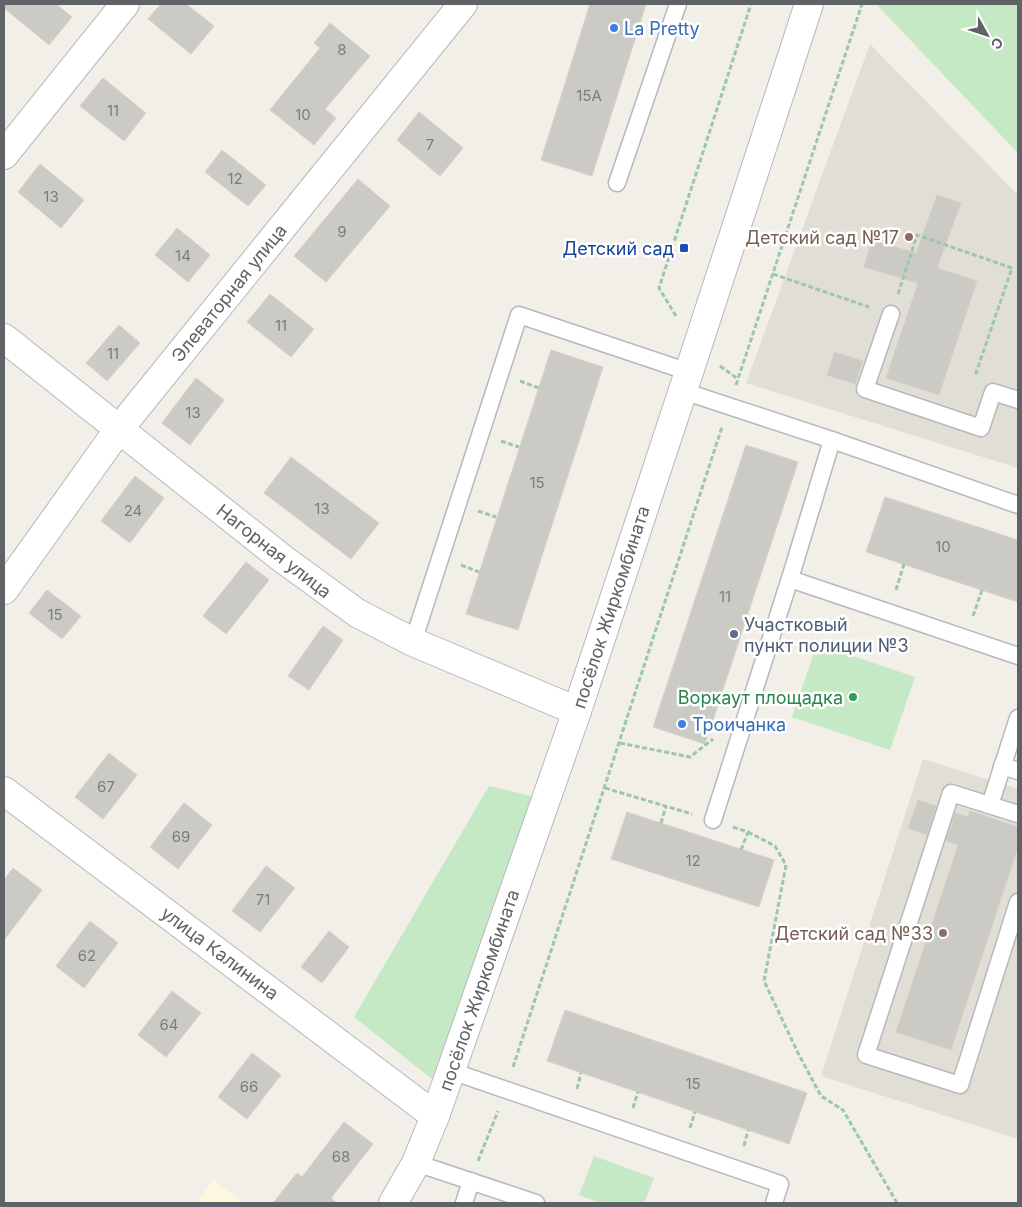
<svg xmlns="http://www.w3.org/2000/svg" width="1022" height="1207" font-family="Inter,sans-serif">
<rect width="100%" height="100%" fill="#f1efe8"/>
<!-- commercial -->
<polygon fill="#fef7e0" points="213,1179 244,1203 196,1203"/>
<!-- education -->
<g fill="#e1ded6">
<polygon points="870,44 1018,195 1018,468 746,383"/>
<polygon points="923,759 1018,789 1018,1139 821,1076"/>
</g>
<!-- green -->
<g fill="#c5e8c5">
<polygon points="876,4 1018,4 1018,153"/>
<polygon points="817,644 915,677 890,750 792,717"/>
<polygon points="489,786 535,797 432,1079 354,1017"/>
<polygon points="594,1156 654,1178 644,1203 600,1203 579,1195"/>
</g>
<!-- building -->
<g fill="#cccac5" stroke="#d6d1c6">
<polygon points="4,4 56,4 72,17 49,45 4,8"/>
<polygon points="161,4 186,4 214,26 191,54 148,19"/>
<polygon points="590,4 646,4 592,176 541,160"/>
<polygon points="330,23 370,56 325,109 336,118 314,145 270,110 320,48 314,43"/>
<polygon points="103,78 146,113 124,141 80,106"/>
<polygon points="419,112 463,148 440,176 397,140"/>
<polygon points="222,150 266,185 248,206 205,172"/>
<polygon points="40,164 84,200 61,228 18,192"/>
<polygon points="358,179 390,206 326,282 294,256"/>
<polygon points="937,195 961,203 937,268 977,281 939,395 886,378 918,283 864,267 872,240 916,253"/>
<polygon points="177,228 210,255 188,282 155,255"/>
<polygon points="270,294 314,329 291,357 247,322"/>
<polygon points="119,325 140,343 107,381 86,363"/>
<polygon points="551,350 603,367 518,630 466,614"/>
<polygon points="834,352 863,361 855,384 827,375"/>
<polygon points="196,378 224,400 190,445 162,423"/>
<polygon points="746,445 798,462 705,744 653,727"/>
<polygon points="291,457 379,523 351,559 264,493"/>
<polygon points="135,476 164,498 130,543 101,521"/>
<polygon points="885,497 1018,540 1018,602 866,552"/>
<polygon points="246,562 269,580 226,634 203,616"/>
<polygon points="47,590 81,616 62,639 29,613"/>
<polygon points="323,626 343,640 309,690 288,676"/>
<polygon points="109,753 137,775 103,819 75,797"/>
<polygon points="918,800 936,806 927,835 908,828"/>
<polygon points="184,803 212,825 178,869 150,847"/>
<polygon points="970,811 1018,827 1018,847 951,1050 896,1032 958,845 946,841 955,813 968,817"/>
<polygon points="627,812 774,860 759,907 611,859"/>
<polygon points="266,866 295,888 260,932 232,911"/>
<polygon points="13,868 42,890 4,940 4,880"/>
<polygon points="90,921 118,943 84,988 56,966"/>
<polygon points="329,931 349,947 322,983 301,967"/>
<polygon points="172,991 201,1013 166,1057 138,1035"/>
<polygon points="565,1010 807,1093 789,1144 547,1061"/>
<polygon points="252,1053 281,1075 247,1119 218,1097"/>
<polygon points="344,1122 373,1144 331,1198 337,1203 273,1203 297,1173 302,1177"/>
</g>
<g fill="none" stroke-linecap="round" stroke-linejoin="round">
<!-- service casing -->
<g stroke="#b5b8bc" stroke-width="19">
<g id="service">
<polyline points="617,183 678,4"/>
<polyline points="891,314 865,389 981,428 993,392 1018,400"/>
<polyline points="683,391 832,440 1018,505"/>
<polyline points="790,579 1018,656"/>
<polyline points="413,642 519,315 689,372"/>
<polyline points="1002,766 1018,771"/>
<polyline points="990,805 1018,718"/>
<polyline points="1018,814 951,793 866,1055 960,1085 1018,902"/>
<polyline points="713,820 792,572 832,440"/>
<polyline points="451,1071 780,1184 774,1203"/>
<polyline points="416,1163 536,1203"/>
<polyline points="464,1203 471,1181"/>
</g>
</g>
<!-- minor casing -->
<g stroke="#b5b8bc" stroke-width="30">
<g id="minor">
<polyline points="4,155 125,4"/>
<polyline points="4,338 283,559 357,613 413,642 577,711"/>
<polyline points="4,590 119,429 463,4"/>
<polyline points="4,791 435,1116"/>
<polyline points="393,1203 416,1163 435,1116 577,711 689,372 809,4"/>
</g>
</g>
<!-- path -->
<g stroke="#9cc7a9" stroke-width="3" stroke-dasharray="5 2.5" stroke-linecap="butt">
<polyline points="773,274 869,307"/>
<polyline points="898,294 917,235 1012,268 975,376"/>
<polyline points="676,316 659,288 751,4"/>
<polyline points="720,366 738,379"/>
<polyline points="520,381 539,388"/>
<polyline points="736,385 862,4"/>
<polyline points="501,441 519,447"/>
<polyline points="478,511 496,517"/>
<polyline points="461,565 479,572"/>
<polyline points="896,590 904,564"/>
<polyline points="973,616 982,590"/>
<polyline points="620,743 690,757 713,739"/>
<polyline points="605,788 692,814"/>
<polyline points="661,823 666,806"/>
<polyline points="733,827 748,832 741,850"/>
<polyline points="748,832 775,846 786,865 764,981 798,1053 821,1096 843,1110 897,1203"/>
<polyline points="513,1067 722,427"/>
<polyline points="577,1089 581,1073"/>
<polyline points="633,1108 638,1092"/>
<polyline points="690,1128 695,1112"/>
<polyline points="744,1146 748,1130"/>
<polyline points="478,1161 498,1111"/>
</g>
<!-- service -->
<use href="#service" stroke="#fff" stroke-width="16"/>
<!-- minor -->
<use href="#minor" stroke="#fff" stroke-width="28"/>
</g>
<!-- markers -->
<g fill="#3f7fe0" stroke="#fff" stroke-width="2">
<circle cx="614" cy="28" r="5"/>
<circle cx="682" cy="724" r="5"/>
</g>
<g fill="#8d6e63" stroke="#fff" stroke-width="2">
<circle cx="909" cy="237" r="5"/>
<circle cx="943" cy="933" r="5"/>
</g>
<rect fill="#1a4fb4" stroke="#fff" stroke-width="2" x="679" y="243" width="10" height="10" rx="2.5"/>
<circle fill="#5c6f8a" stroke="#fff" stroke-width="2" cx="734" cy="634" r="5"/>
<circle fill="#2e9e5b" stroke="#fff" stroke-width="2" cx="853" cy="697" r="5"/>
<g text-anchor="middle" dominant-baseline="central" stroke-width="5" stroke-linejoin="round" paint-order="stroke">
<!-- number labels -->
<g font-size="15" fill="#7a7d7f">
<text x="342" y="49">8</text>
<text x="589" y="95">15А</text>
<text x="113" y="110">11</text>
<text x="303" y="114">10</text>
<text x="430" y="144">7</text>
<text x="235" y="178">12</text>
<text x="51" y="196">13</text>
<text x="342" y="231">9</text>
<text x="183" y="255">14</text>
<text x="281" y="325">11</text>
<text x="113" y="353">11</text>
<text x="193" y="412">13</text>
<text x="537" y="482">15</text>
<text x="322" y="508">13</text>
<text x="133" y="510">24</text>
<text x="943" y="546">10</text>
<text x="725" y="596">11</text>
<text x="55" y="614">15</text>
<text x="106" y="786">67</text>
<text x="181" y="836">69</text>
<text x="693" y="860">12</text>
<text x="263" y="899">71</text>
<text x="87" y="955">62</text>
<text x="169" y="1024">64</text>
<text x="693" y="1083">15</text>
<text x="249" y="1086">66</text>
<text x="341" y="1156">68</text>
</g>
<!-- shop labels -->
<g font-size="18" fill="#366cbe" stroke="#fff" text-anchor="start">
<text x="624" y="28">La Pretty</text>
<text x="692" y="724">Троичанка</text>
</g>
<!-- education labels -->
<g font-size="18" fill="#785e54" stroke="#fff" text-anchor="end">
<text x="899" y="237">Детский сад №17</text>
<text x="933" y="933">Детский сад №33</text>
</g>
<!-- transit labels -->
<g font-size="18" fill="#164399" stroke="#fff" text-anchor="end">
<text x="674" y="248">Детский сад</text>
</g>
<!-- street labels -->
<g font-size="18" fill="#5f6368" stroke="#fff">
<text transform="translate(229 293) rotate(-51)">Элеваторная улица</text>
<text transform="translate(274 551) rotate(38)">Нагорная улица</text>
<text transform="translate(611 607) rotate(-72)">посёлок Жиркомбината</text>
<text transform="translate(220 953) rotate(37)">улица Калинина</text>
<text transform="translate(479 990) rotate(-71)">посёлок Жиркомбината</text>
</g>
<!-- service labels -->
<g font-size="18" fill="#4e5e75" stroke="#fff" text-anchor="start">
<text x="744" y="624">Участковый<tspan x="744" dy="21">пункт полиции №3</tspan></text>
</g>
<!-- leisure labels -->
<g font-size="18" fill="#27864d" stroke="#fff" text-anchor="end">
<text x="843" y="697">Воркаут площадка</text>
</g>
</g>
<!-- border -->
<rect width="1022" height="1207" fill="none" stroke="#5f6368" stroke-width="10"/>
<!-- north arrow -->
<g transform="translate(987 35) rotate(130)" stroke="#ffffff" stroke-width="4" paint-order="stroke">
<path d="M0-4L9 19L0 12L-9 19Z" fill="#5f6368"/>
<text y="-8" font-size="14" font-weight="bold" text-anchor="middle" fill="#5f6368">С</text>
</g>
</svg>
